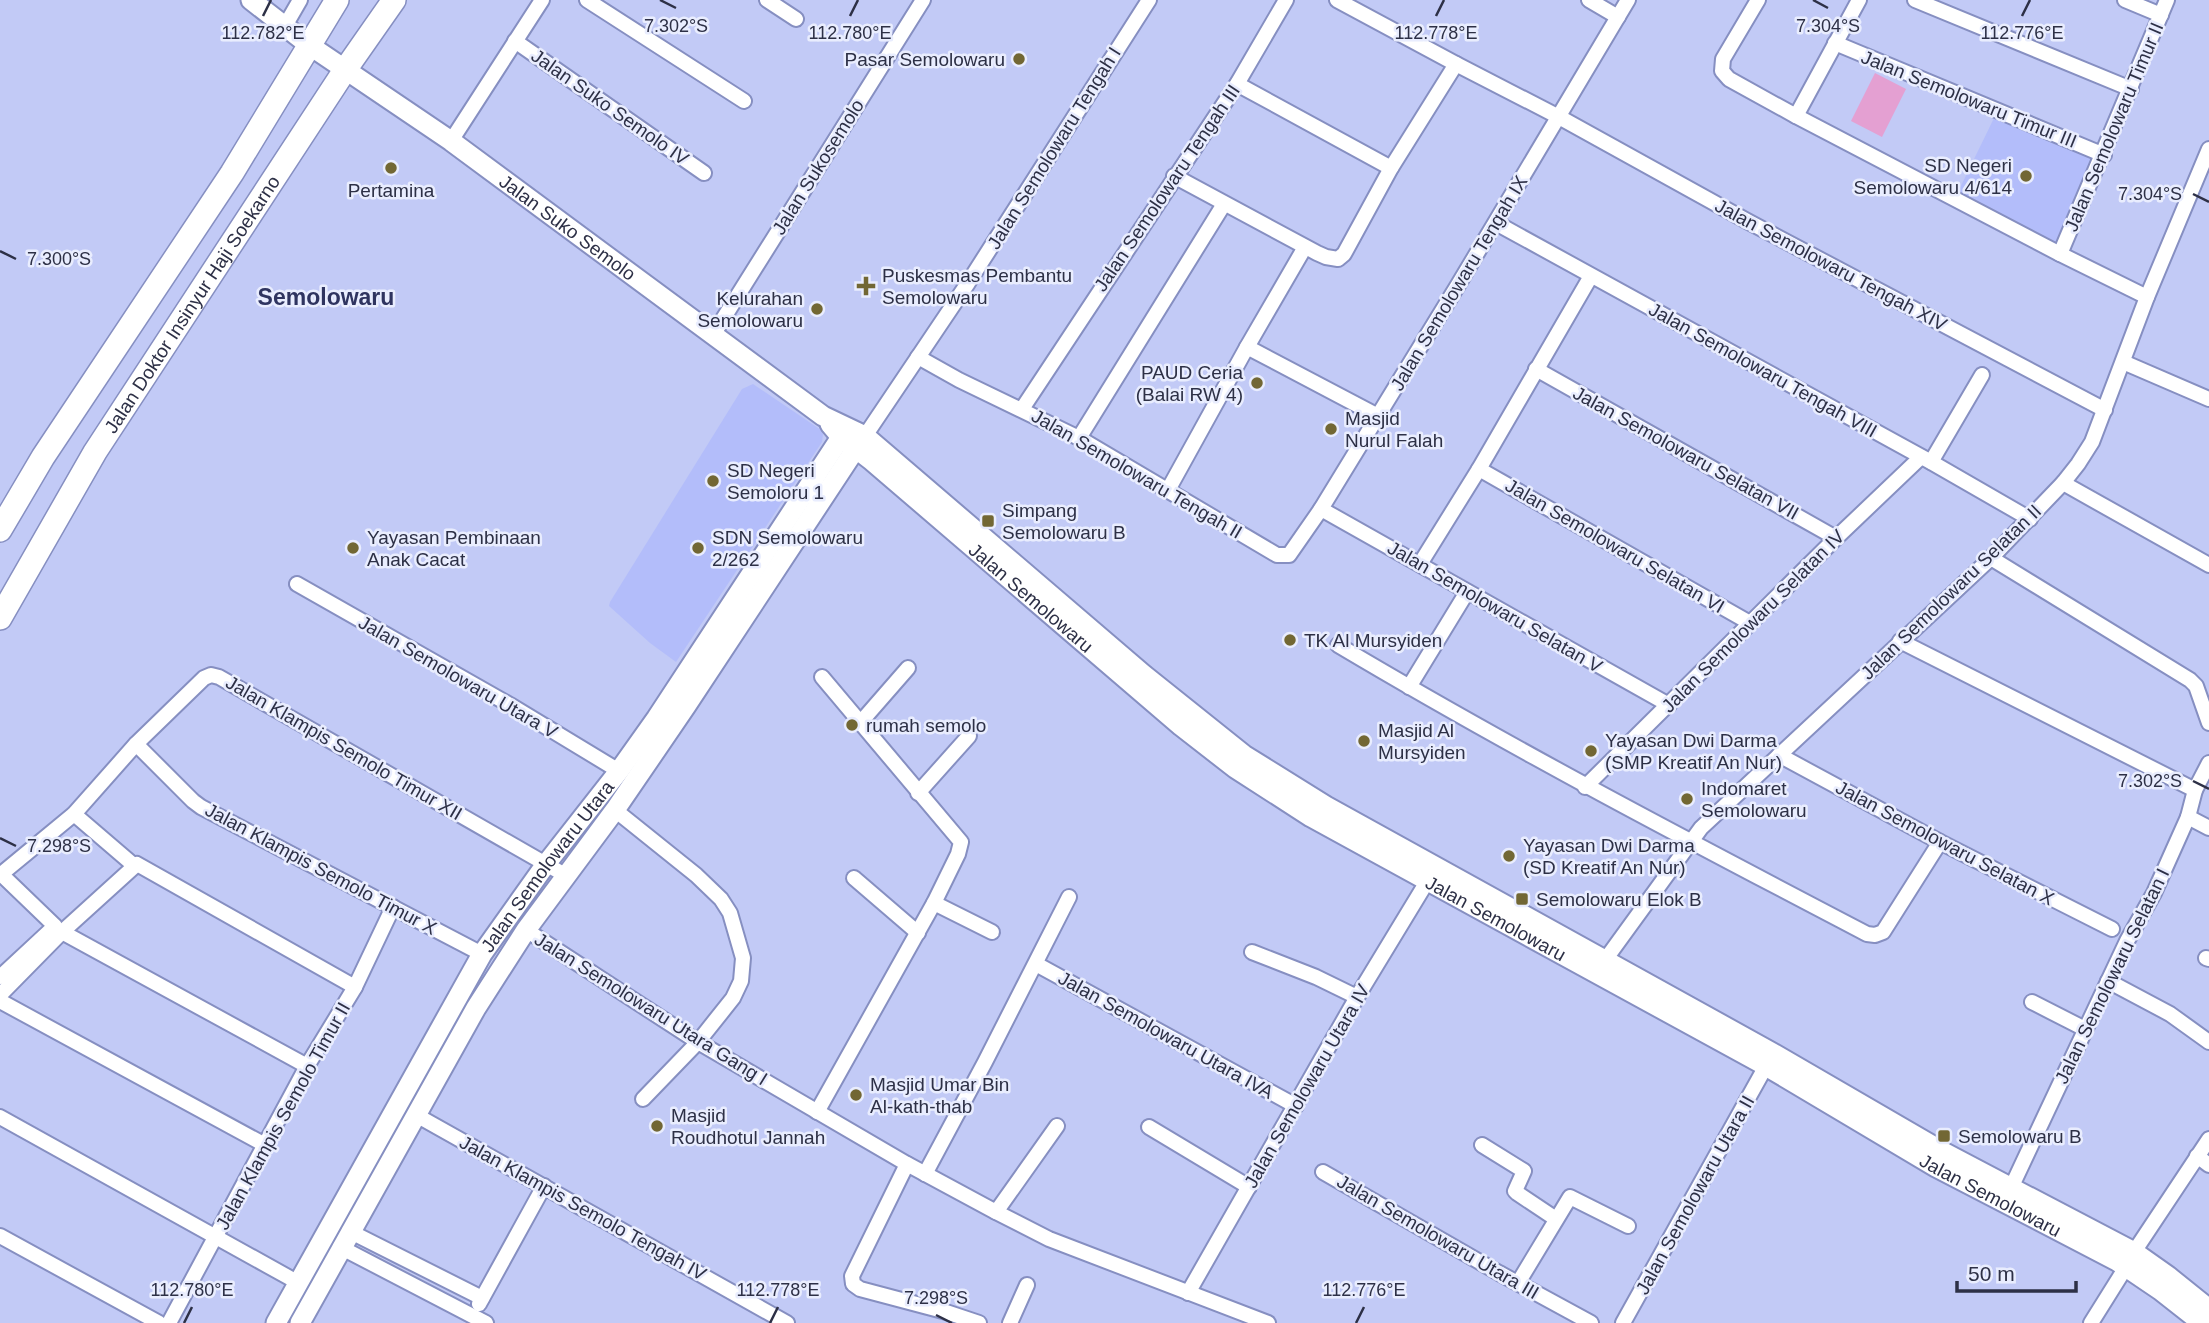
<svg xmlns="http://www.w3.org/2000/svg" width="2209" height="1323" font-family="Helvetica,sans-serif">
<rect width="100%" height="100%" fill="#c2caf6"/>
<!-- built -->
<g fill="#b3bdfa">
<polygon points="1995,116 2094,158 2058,246 1957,194"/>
<polygon points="753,384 821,430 823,434 822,442 676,662 650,643 609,606 610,602 742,389"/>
</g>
<!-- green -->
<polygon fill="#e4a0d2" points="1875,73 1906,89 1882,137 1851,121"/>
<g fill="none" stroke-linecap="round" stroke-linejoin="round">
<!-- street casing -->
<g stroke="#868fc1" stroke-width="18">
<g id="street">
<polyline points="587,0 744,101"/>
<polyline points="767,0 796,19"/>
<polyline points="1337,0 1456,64 1559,117 1747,221 2105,410"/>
<polyline points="1589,0 1618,17"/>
<polyline points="1758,0 1723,59 1722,71 1729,79 1796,116 2060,254 2147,297"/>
<polyline points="1915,0 2131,89"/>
<polyline points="2125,0 2161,15"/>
<polyline points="285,26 300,0"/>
<polyline points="515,41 704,173"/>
<polyline points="1835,43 2104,155"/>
<polyline points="1237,84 1391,168"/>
<polyline points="1796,116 1859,0"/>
<polyline points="451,141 542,0"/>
<polyline points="1174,176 1317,253 1326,257 1338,259 1344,254 1391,168 1456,64"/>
<polyline points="1496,223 1931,462 2030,519"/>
<polyline points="2060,254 2167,0"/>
<polyline points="713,335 923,0"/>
<polyline points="1247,347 1378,416"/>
<polyline points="918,357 959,380 1079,438 1277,555 1289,555 1321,509 1458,285 1628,0"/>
<polyline points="2123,362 2209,399"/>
<polyline points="1536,369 1836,538"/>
<polyline points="1022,409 1237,84 1286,0"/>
<polyline points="865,436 968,283 1149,0"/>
<polyline points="1079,438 1224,204"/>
<polyline points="1931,462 1982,375"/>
<polyline points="1479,469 1750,623"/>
<polyline points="2063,483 2209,565"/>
<polyline points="1168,490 1247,347 1305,247"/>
<polyline points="1321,509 1669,705"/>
<polyline points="1991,558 2190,680 2196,686 2209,723"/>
<polyline points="1420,564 1479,469 1591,276"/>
<polyline points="297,584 510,705 619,771"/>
<polyline points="1900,641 2195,790"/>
<path d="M1338 645C1511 748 1689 841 1867 934L1875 935 1883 932 1940 842"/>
<polyline points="1409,687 1467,592"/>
<polyline points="860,723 908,668"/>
<polyline points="136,744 193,801 201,807 482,954"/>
<polyline points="1779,755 1940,842 2112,929"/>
<polyline points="1585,787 1836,538 1921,457"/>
<polyline points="918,793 969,736"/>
<polyline points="615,810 696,875 721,899 730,913 743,958 741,981 733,998 698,1042 643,1099"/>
<polyline points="74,814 130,862"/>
<polyline points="2188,817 2209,828"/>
<polyline points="0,875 74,814 136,744 204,678 211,675 219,677 565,875"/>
<polyline points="854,878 918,933"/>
<polyline points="934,903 992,932"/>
<polyline points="526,930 698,1042 907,1164 996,1212 1049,1239 1268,1323"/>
<polyline points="62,932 307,1066"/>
<polyline points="1252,952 1316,977 1357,997"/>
<polyline points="2206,958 2209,959"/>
<polyline points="1036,964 1296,1106"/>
<polyline points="1600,967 1701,828 1991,558 2063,483 2078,464 2092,442 2147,297 2209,149"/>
<polyline points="0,977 55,926 1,874"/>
<polyline points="2108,981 2170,1014 2209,1042"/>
<polyline points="0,995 62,932 137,864 355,987"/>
<polyline points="0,1001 265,1145"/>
<polyline points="2032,1002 2085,1029"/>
<polyline points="817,1112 934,903 958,854 961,842 822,677"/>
<polyline points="416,1115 787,1323"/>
<polyline points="0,1117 297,1282"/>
<polyline points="1149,1127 1249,1187"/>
<polyline points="1482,1145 1524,1171 1515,1191 1517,1193 1556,1219"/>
<polyline points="2197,1156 2209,1165"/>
<polyline points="907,1164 852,1276 853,1284 860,1289 943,1311 979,1323"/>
<polyline points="1323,1172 1499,1273 1591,1323"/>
<polyline points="925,1174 985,1062 1069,897"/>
<polyline points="2011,1188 2127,941 2154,893 2188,817 2195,790 2209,763"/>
<polyline points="996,1212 1057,1126"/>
<polyline points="349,1231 482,1298"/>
<polyline points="0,1236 159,1323"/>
<polyline points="340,1247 486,1323"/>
<polyline points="2134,1252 2209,1139"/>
<polyline points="1518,1283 1570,1197 1628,1226"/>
<polyline points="1188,1293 1357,997 1428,880"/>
<polyline points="479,1304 544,1186"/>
<polyline points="169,1323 307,1066 355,987 393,907"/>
<polyline points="1010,1323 1027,1285"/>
<polyline points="1623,1323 1766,1066"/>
<polyline points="2091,1323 2126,1267"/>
</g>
</g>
<!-- secondary casing -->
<g stroke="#868fc1" stroke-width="23">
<g id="secondary">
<path id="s1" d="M251 0 309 45 451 141 823 416 865 436 1144 675 1244 755 1326 806 1771 1052 1945 1153 2134 1252 2168 1276 2209 1309"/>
<path id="s2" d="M830 424 841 437 872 461 1181 726 1235 768 1311 817 1766 1066 1936 1167 2117 1261 2160 1290 2202 1323"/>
<path id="s3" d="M276 1323 482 954 546 864 619 771 656 719 847 428"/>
<polyline points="300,1323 476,1008 526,930 615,810 686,706 862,439"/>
</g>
</g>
<!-- primary casing -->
<g stroke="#868fc1" stroke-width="26">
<g id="primary">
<polyline points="0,530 43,457 232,173 337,0"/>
<path id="s4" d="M0 618 95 452 345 70 394 0"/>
</g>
</g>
<!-- street -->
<use href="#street" stroke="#fff" stroke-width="14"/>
<!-- secondary -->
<use href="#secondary" stroke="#fff" stroke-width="19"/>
<!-- primary -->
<use href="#primary" stroke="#fff" stroke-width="23"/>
</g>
<!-- ticks -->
<path fill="none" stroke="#2d3046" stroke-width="2.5" d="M660 0 676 8M1813 0 1828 8M263 16 271 0M850 16 858 0M1436 16 1444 0M2022 16 2030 0M2193 194 2209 202M0 251 16 259M2193 781 2209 789M0 838 16 846M936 1315 952 1323M184 1323 192 1307M770 1323 778 1307M1356 1323 1364 1307"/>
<!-- markers -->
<g fill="#726734" stroke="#e9edfe" stroke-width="2.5">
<circle cx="1019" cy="59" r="7"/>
<circle cx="391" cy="168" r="7"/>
<circle cx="2026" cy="176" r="7"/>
<path d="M862.5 275.5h7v7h7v7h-7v7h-7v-7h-7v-7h7z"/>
<circle cx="817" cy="309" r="7"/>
<circle cx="1257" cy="383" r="7"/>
<circle cx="1331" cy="429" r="7"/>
<circle cx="713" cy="481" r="7"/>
<rect x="981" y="514" width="14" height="14" rx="3.5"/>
<circle cx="353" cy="548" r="7"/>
<circle cx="698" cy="548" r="7"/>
<circle cx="1290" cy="640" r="7"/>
<circle cx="852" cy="725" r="7"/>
<circle cx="1364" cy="741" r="7"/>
<circle cx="1591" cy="751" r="7"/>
<circle cx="1687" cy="799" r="7"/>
<circle cx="1509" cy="856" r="7"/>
<rect x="1515" y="892" width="14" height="14" rx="3.5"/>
<circle cx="856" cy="1095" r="7"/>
<circle cx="657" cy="1126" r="7"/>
<rect x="1937" y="1129" width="14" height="14" rx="3.5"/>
</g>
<g text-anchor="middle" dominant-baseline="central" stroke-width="5" stroke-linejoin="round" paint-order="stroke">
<!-- poi labels -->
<g font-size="19" fill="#2d3046" stroke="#e9edfe" text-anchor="start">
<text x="1005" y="59" text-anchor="end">Pasar Semolowaru</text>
<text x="2012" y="165" text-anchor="end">SD Negeri<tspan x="2012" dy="22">Semolowaru 4/614</tspan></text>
<text x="391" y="190" text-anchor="middle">Pertamina</text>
<text x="882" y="275">Puskesmas Pembantu<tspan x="882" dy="22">Semolowaru</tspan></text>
<text x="803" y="298" text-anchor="end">Kelurahan<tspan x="803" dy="22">Semolowaru</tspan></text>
<text x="1243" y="372" text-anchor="end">PAUD Ceria<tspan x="1243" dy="22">(Balai RW 4)</tspan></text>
<text x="1345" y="418">Masjid<tspan x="1345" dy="22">Nurul Falah</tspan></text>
<text x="727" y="470">SD Negeri<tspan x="727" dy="22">Semoloru 1</tspan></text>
<text x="1002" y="510">Simpang<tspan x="1002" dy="22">Semolowaru B</tspan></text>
<text x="367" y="537">Yayasan Pembinaan<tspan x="367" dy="22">Anak Cacat</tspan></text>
<text x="712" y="537">SDN Semolowaru<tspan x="712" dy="22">2/262</tspan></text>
<text x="1304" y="640">TK Al Mursyiden</text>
<text x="866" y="725">rumah semolo</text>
<text x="1378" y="730">Masjid Al<tspan x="1378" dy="22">Mursyiden</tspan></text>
<text x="1605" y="740">Yayasan Dwi Darma<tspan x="1605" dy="22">(SMP Kreatif An Nur)</tspan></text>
<text x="1701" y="788">Indomaret<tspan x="1701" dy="22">Semolowaru</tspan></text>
<text x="1523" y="845">Yayasan Dwi Darma<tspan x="1523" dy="22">(SD Kreatif An Nur)</tspan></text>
<text x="1536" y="899">Semolowaru Elok B</text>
<text x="870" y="1084">Masjid Umar Bin<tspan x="870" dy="22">Al-kath-thab</tspan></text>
<text x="671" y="1115">Masjid<tspan x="671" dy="22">Roudhotul Jannah</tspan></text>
<text x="1958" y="1136">Semolowaru B</text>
</g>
<!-- street labels -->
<g font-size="19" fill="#2d3046" stroke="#e9edfe">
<text transform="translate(1969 99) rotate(22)">Jalan Semolowaru Timur III</text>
<text transform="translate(610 107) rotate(35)">Jalan Suko Semolo IV</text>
<text transform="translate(2114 127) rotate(-67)">Jalan Semolowaru Timur II</text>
<text transform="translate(1054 148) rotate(-58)">Jalan Semolowaru Tengah I</text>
<text transform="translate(818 167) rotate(-58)">Jalan Sukosemolo</text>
<text transform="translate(1167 188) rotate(-56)">Jalan Semolowaru Tengah III</text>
<text stroke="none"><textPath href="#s1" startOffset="390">Jalan Suko Semolo</textPath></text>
<text transform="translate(1831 265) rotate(28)">Jalan Semolowaru Tengah XIV</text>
<text transform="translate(1459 283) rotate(-59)">Jalan Semolowaru Tengah IX</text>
<text stroke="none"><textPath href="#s4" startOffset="368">Jalan Doktor Insinyur Haji Soekarno</textPath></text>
<text transform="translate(1763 370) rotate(29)">Jalan Semolowaru Tengah VIII</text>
<text transform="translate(1686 453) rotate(29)">Jalan Semolowaru Selatan VII</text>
<text transform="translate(1137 474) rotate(30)">Jalan Semolowaru Tengah II</text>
<text transform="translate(1615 546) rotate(30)">Jalan Semolowaru Selatan VI</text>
<text transform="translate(1951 592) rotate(-44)">Jalan Semolowaru Selatan II</text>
<text stroke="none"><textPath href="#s2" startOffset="266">Jalan Semolowaru</textPath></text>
<text transform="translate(1495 607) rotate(30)">Jalan Semolowaru Selatan V</text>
<text transform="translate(1753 621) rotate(-45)">Jalan Semolowaru Selatan IV</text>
<text transform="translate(458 677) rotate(30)">Jalan Semolowaru Utara V</text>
<text transform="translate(344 748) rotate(30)">Jalan Klampis Semolo Timur XII</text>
<text transform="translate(1945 843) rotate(28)">Jalan Semolowaru Selatan X</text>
<text stroke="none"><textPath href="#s3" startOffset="532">Jalan Semolowaru Utara</textPath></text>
<text transform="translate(321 869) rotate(28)">Jalan Klampis Semolo Timur X</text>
<text stroke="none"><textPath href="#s2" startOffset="833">Jalan Semolowaru</textPath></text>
<text transform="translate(2112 976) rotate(-64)">Jalan Semolowaru Selatan I</text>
<text transform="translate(651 1009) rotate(32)">Jalan Semolowaru Utara Gang I</text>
<text transform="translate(1166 1035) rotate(29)">Jalan Semolowaru Utara IVA</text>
<text transform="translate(1307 1086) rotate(-60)">Jalan Semolowaru Utara IV</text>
<text transform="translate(283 1116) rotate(-61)">Jalan Klampis Semolo Timur II</text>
<text transform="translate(1695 1195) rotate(-61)">Jalan Semolowaru Utara II</text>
<text stroke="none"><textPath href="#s2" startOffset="1400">Jalan Semolowaru</textPath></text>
<text transform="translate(583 1208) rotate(29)">Jalan Klampis Semolo Tengah IV</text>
<text transform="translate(1438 1237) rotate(30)">Jalan Semolowaru Utara III</text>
</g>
<!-- quarter labels -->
<g font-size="23" font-weight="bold" fill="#2f3460" stroke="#e9edfe">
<text x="326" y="297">Semolowaru</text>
</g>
</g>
<g font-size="18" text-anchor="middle" fill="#2d3046" stroke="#e9edfe" stroke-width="5" stroke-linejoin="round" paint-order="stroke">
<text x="676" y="32">7.302°S</text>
<text x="1828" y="32">7.304°S</text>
<text x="263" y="39">112.782°E</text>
<text x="850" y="39">112.780°E</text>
<text x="1436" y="39">112.778°E</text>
<text x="2022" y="39">112.776°E</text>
<text x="2150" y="200">7.304°S</text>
<text x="59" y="265">7.300°S</text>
<text x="2150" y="787">7.302°S</text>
<text x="59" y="852">7.298°S</text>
<text x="192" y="1296">112.780°E</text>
<text x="778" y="1296">112.778°E</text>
<text x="1364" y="1296">112.776°E</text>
<text x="936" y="1304">7.298°S</text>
</g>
<!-- scale -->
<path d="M1957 1281v10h119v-10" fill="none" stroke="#2d3046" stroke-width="3.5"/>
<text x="1968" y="1281" font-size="21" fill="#2d3046" stroke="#e9edfe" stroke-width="5" paint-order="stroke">50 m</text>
</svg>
